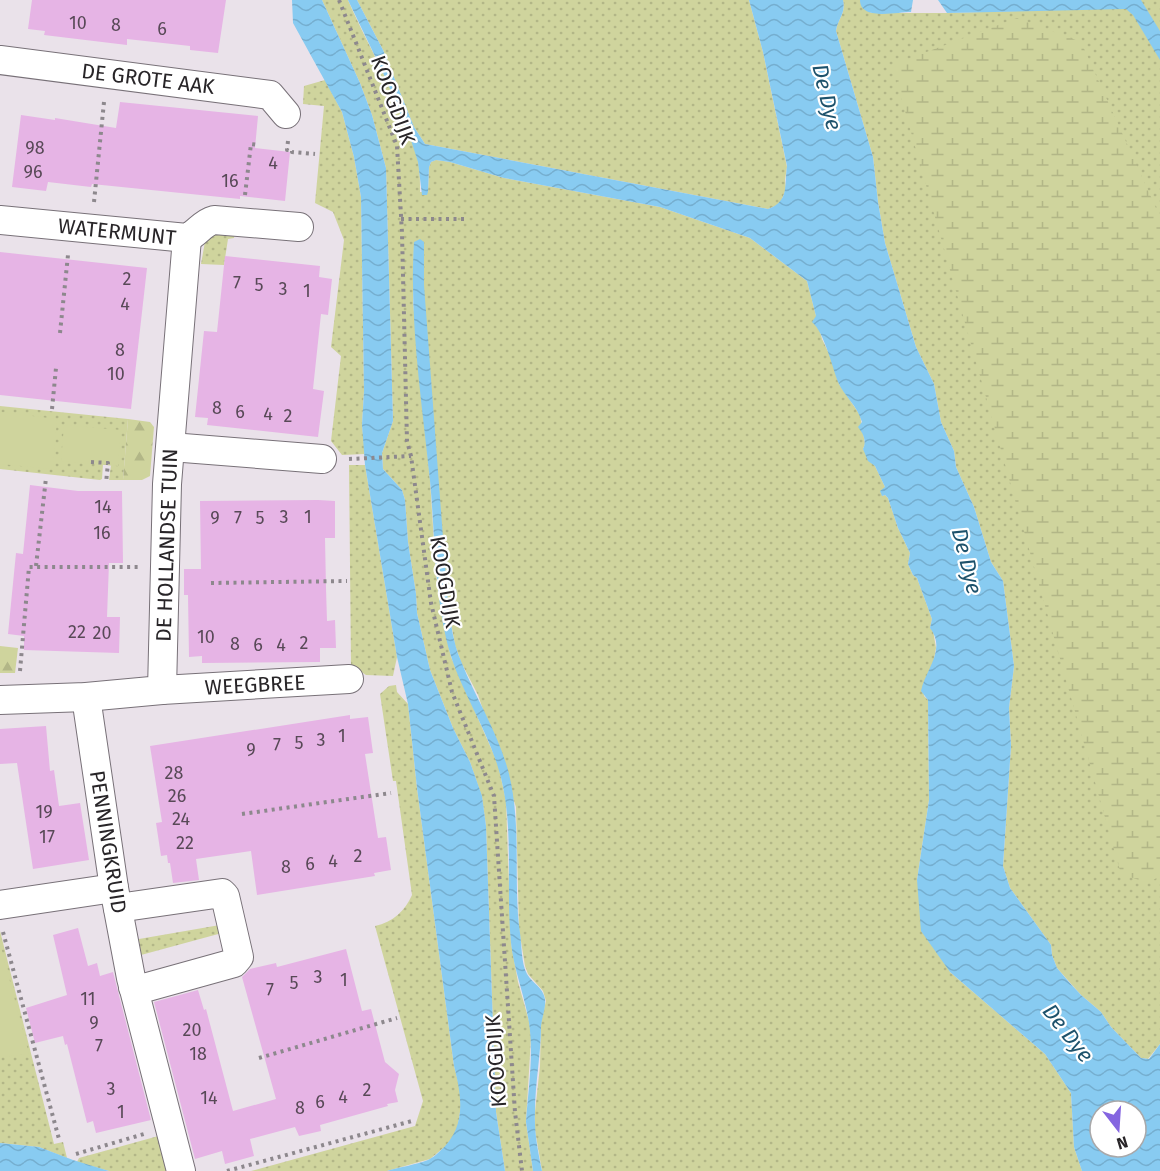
<svg xmlns="http://www.w3.org/2000/svg" width="1160" height="1171" font-family="'Fira Sans',sans-serif">
<defs>
<pattern id="grass-dots" width="8" height="8" patternUnits="userSpaceOnUse" patternTransform="scale(1.5)"><rect width="8" height="8" fill="#cfd49d"/><path d="M2 2h.1M6 6h.1" fill="none" stroke="#b2b687" stroke-width="1.8" stroke-linecap="round"/></pattern>
<pattern id="forest-firs" width="22" height="20" patternUnits="userSpaceOnUse" patternTransform="scale(1.5)"><rect width="22" height="20" fill="#cfd49d"/><path d="M5 1l3.5 6h-7zM16 11l3.5 6h-7z" fill="#b2b687"/></pattern>
<pattern id="wetland-marsh" width="20" height="14" patternUnits="userSpaceOnUse" patternTransform="scale(1.5)"><rect width="20" height="14" fill="#cfd49d"/><path d="M1 5h8M5 5V1M11 12h8M15 12V8" fill="none" stroke="#b2b687"/></pattern>
<pattern id="water-waves" width="16" height="10" patternUnits="userSpaceOnUse" patternTransform="scale(1.5)"><rect width="16" height="10" fill="#88cbf1"/><path d="M0 5q4-4 8 0t8 0" fill="none" stroke="#75aecf"/></pattern>
</defs>
<rect width="100%" height="100%" fill="#eae2ea"/>
<!-- grass -->
<g fill="url(#grass-dots)">
<path d="M322 0H348C371 53 403 104 418 160 420 170 420 182 420 192H428L429 167 431 162 436 160 450 162 504 178 660 207 750 238 807 281 822 339 833 362 839 384 860 415 865 444 863 449 875 466 885 487 882 496 885 495 888 498 898 528 910 553 908 564 913 575 917 578 932 619 930 628 933 630 936 648 933 665 923 684 924 696 928 700 929 800 917 880 950 972 1045 1054 1071 1093 1074 1147 1082 1171H542L535 1130V1112L540 1066 541 1022 546 1001 543 991 528 974 525 966 519 929 516 807 478 695 461 662 455 645 445 590 414 242 413 302 430 480 436 574 442 616 451 657 498 764 506 801 511 943 518 982 529 1021 531 1037 526 1122 533 1171H505L496 1112 486 826 482 797 470 762 453 728 430 670 417 613 416 594 408 542 405 500 402 490 383 469 382 453 393 421 386 168 372 115 360 83Z"/>
<polygon points="357,0 749,0 763,52 787,167 785,180 786,189 780,204 768,209 425,144 414,127 383,50"/>
<path d="M843 0H860L871 13H947L1018 11 967 0H1160V1044L1148 1059 1141 1058 1111 1027 1101 1012 1081 995 1057 968 1052 955 1051 945 1010 888 1003 866 1011 746 1009 708 1014 666 1003 581 991 562 974 507 956 467 954 451 941 422 934 384 916 347 885 243 878 202 873 157 836 31C838 18 846 14 843 0Z"/>
<polygon points="325,80 342,112 354,157 361,197 364,391 362,425 365,454 342,455 331,441 341,356 331,347 344,240 333,212 315,203 324,106 303,104 304,86"/>
<polygon points="236,228 234,238 228,239 224,265 201,264 206,236"/>
<polygon points="0,406 128,419 123,480 109,480 111,465 118,466 61,461 103,464 102,479 100,480 0,469"/>
<polygon points="349,465 365,465 397,657 393,676 366,675 351,665"/>
<path d="M396 685 397 692 408 704 417 788 454 1066 460 1089 461 1106 457 1131 447 1145 430 1159 387 1171H251L415 1126 423 1101 375 926C393 922 405 911 412 895L396 781H393L380 694 389 686Z"/>
<polygon points="220,925 222,933 141,955 139,939"/>
<polygon points="0,931 54,1144 63,1142 67,1158 39,1147 0,1143"/>
<polygon points="162,1135 172,1171 109,1171 77,1162 79,1158"/>
</g>
<!-- forest -->
<g fill="url(#forest-firs)">
<polygon points="128,419 150,422 154,427 150,476 142,480 123,480"/>
<polygon points="0,646 18,648 15,673 0,673"/>
</g>
<!-- wetland -->
<polygon fill="url(#wetland-marsh)" points="1017,18 1081,42 1160,217 1160,876 1148,883 1121,874 892,65"/>
<!-- green -->
<g fill="#cfd49d">
<polygon points="0,412 57,419 53,469 0,464"/>
<polygon points="64,425 121,430 118,466 61,461"/>
<polygon points="0,947 1,947 29,1054 0,1057"/>
</g>
<!-- water -->
<g fill="url(#water-waves)" fill-rule="evenodd">
<path d="M292 0H322L360 83 372 115 386 168 393 421 382 453 383 469 402 490 405 500 408 542 416 594 417 613 430 670 453 728 470 762 482 796 486 826 496 1112 505 1171H387C400 1167 415 1165 428 1160 432 1158 436 1155 439 1152 467 1128 462 1097 454 1066L417 788 408 704 397 657 365 465 362 425 364 391 361 197 354 157 342 112 293 23Z"/>
<path d="M348 0H357L383 50 414 127 425 144 768 209C790 201 784 185 787 166L763 52 749 0H843C846 14 838 18 836 31L873 157 878 202 885 243 916 347 934 384 941 422 954 451 956 467 974 507 991 562 1003 581 1014 666 1009 708 1011 746 1003 866 1010 888 1051 945 1052 955 1057 968 1069 982 1081 995 1101 1012 1111 1027 1141 1058 1149 1059 1160 1044V1171H1082L1074 1147 1071 1093 1045 1054 950 972 921 931 917 880 929 800 928 700 921 691C925 670 947 650 930 628L932 619 917 578 913 575 908 564 910 553 898 528 888 498 885 495 882 496 880 491 885 487 875 466 868 461 863 449C867 441 863 433 858 427L862 422C857 405 844 396 838 382 832 366 824 332 812 322L816 316 807 281 750 238 660 207 504 178 450 162 436 160 431 162 429 167 428 192 427 195H422L418 162 409 134 385 77ZM1100 1111H1136V1147H1100Z"/>
<path d="M860 0H913L911 12C897 12 860 21 860 0Z"/>
<polygon points="938,0 1141,0 1160,31 1160,60 1133,15 1126,9 947,13"/>
<path d="M420 239 424 242V285L448 604C451 623 453 643 461 661 476 699 499 734 509 774 522 827 513 881 520 933 522 946 521 963 527 974 533 984 543 987 545 999 546 1008 542 1017 541 1026 541 1055 535 1083 535 1112 534 1132 538 1152 542 1171H533L526 1122C528 1090 534 1055 529 1023 525 996 514 971 511 943 505 884 516 821 497 764 483 721 456 683 446 638 434 586 435 534 430 481 422 402 409 321 414 242Z"/>
<polygon points="0,1143 39,1147 73,1160 109,1171 0,1171"/>
</g>
<!-- building -->
<g fill="#e6b4e5">
<polygon points="32,0 226,0 218,53 190,50 190,46 127,39 127,45 44,35 45,31 28,29"/>
<polygon points="120,102 258,116 255,148 290,152 285,201 240,196 240,199 92,184 91,187 48,182 46,191 12,187 21,115 55,120 55,118 116,128"/>
<polygon points="0,252 147,268 131,409 0,395"/>
<polygon points="225,256 320,266 319,277 332,279 328,315 321,314 313,389 324,391 318,437 207,425 208,418 195,417 204,331 217,332"/>
<polygon points="30,485 78,491 122,491 123,563 109,563 107,617 120,617 119,653 24,650 24,636 8,634 16,553 23,554"/>
<polygon points="318,500 335,501 335,538 325,538 326,588 327,621 335,620 336,648 320,648 320,662 202,663 202,656 189,657 188,595 184,595 184,569 201,569 200,501"/>
<polygon points="350,715 350,719 368,717 373,753 365,754 378,838 386,837 391,870 374,873 375,876 257,895 251,851 196,859 199,880 173,883 170,863 168,863 167,855 161,856 156,823 162,822 150,746"/>
<polygon points="46,726 50,771 54,770 59,806 80,803 89,860 33,869 17,763 0,764 0,729"/>
<polygon points="78,928 88,966 97,963 100,976 113,972 151,1120 96,1133 93,1121 87,1123 67,1044 65,1045 63,1036 35,1043 26,1008 67,995 53,935"/>
<polygon points="346,949 362,1011 371,1009 385,1062 399,1074 395,1090 398,1102 387,1104 388,1106 320,1125 321,1131 299,1136 295,1127 250,1139 254,1156 225,1164 222,1151 195,1159 154,1002 198,990 204,1010 206,1009 233,1111 276,1099 242,977 250,969 276,963 277,967"/>
</g>
<g fill="none" stroke-linecap="round" stroke-linejoin="round">
<!-- street casing -->
<g stroke="#787178" stroke-width="30">
<g id="street">
<polyline points="0,60 270,95 286,114"/>
<path d="M0 220 187 238C198 233 202 223 214 220L299 227"/>
<polyline points="171,447 322,459"/>
<polyline points="162,690 349,679"/>
<polyline points="86,697 114,888 131,978 181,1171"/>
<polyline points="0,700 86,697 162,690 167,484 187,238"/>
<polyline points="0,905 114,888"/>
<polyline points="118,908 222,893 225,896 239,957 234,963 144,988 133,987"/>
</g>
</g>
<!-- path -->
<g stroke="#8d888d" stroke-width="4" stroke-dasharray="3 4.5" stroke-linecap="butt">
<polyline points="339,0 397,146 402,233 407,441 411,456 431,603 452,692 494,796 515,1112 522,1171"/>
<polyline points="288,141 287,150 292,150 292,152 315,154"/>
<polyline points="245,195 251,144 259,145"/>
<polyline points="94,202 104,102"/>
<polyline points="401,219 464,219"/>
<polyline points="60,333 68,255"/>
<polyline points="52,409 56,368"/>
<polyline points="349,459 411,456"/>
<polyline points="91,462 108,463 106,483"/>
<polyline points="36,566 46,478"/>
<polyline points="211,583 347,581"/>
<polyline points="20,671 29,567 139,567"/>
<polyline points="242,814 391,793"/>
<polyline points="3,932 59,1139"/>
<polyline points="259,1058 397,1018"/>
<polyline points="76,1154 144,1134"/>
<polyline points="227,1171 412,1121"/>
</g>
<!-- street -->
<use href="#street" stroke="#fff" stroke-width="28"/>
</g>
<g text-anchor="middle" dominant-baseline="central" stroke-width="4.5" stroke-linejoin="round" paint-order="stroke">
<!-- number labels -->
<g font-size="18" fill="#584957">
<text x="78" y="23">10</text>
<text x="116" y="25">8</text>
<text x="162" y="29">6</text>
<text x="35" y="148">98</text>
<text x="273" y="163">4</text>
<text x="33" y="172">96</text>
<text x="230" y="181">16</text>
<text x="127" y="279">2</text>
<text x="237" y="283">7</text>
<text x="259" y="285">5</text>
<text x="283" y="289">3</text>
<text x="307" y="291">1</text>
<text x="125" y="304">4</text>
<text x="120" y="350">8</text>
<text x="116" y="374">10</text>
<text x="217" y="408">8</text>
<text x="240" y="412">6</text>
<text x="268" y="414">4</text>
<text x="288" y="416">2</text>
<text x="103" y="507">14</text>
<text x="284" y="517">3</text>
<text x="308" y="517">1</text>
<text x="215" y="518">9</text>
<text x="238" y="518">7</text>
<text x="260" y="518">5</text>
<text x="102" y="533">16</text>
<text x="77" y="632">22</text>
<text x="102" y="633">20</text>
<text x="206" y="637">10</text>
<text x="304" y="643">2</text>
<text x="235" y="644">8</text>
<text x="258" y="645">6</text>
<text x="281" y="645">4</text>
<text x="342" y="736">1</text>
<text x="321" y="740">3</text>
<text x="299" y="743">5</text>
<text x="277" y="745">7</text>
<text x="251" y="750">9</text>
<text x="174" y="773">28</text>
<text x="177" y="796">26</text>
<text x="44" y="812">19</text>
<text x="181" y="819">24</text>
<text x="47" y="837">17</text>
<text x="185" y="843">22</text>
<text x="358" y="856">2</text>
<text x="333" y="861">4</text>
<text x="310" y="864">6</text>
<text x="286" y="867">8</text>
<text x="318" y="977">3</text>
<text x="344" y="980">1</text>
<text x="294" y="983">5</text>
<text x="270" y="990">7</text>
<text x="88" y="999">11</text>
<text x="94" y="1023">9</text>
<text x="192" y="1030">20</text>
<text x="99" y="1046">7</text>
<text x="198" y="1054">18</text>
<text x="111" y="1089">3</text>
<text x="367" y="1090">2</text>
<text x="343" y="1097">4</text>
<text x="209" y="1098">14</text>
<text x="320" y="1102">6</text>
<text x="300" y="1108">8</text>
<text x="121" y="1112">1</text>
</g>
<!-- street labels -->
<g font-size="21" fill="#282528" stroke="#fff">
<text transform="translate(148 79) rotate(7)">DE GROTE AAK</text>
<text transform="translate(393 100) rotate(70)">KOOGDIJK</text>
<text transform="translate(117 232) rotate(6)">WATERMUNT</text>
<text transform="translate(167 545) rotate(-88)">DE HOLLANDSE TUIN</text>
<text transform="translate(445 582) rotate(80)">KOOGDIJK</text>
<text transform="translate(255 685) rotate(-3)">WEEGBREE</text>
<text transform="translate(108 842) rotate(81)">PENNINGKRUID</text>
<text transform="translate(496 1061) rotate(-94)">KOOGDIJK</text>
</g>
<!-- water labels -->
<g font-size="22" font-style="italic" fill="#1d526c" stroke="#fff">
<text transform="translate(827 97) rotate(77)">De Dye</text>
<text transform="translate(967 561) rotate(76)">De Dye</text>
<text transform="translate(1068 1033) rotate(52)">De Dye</text>
</g>
</g>
<!-- north arrow -->
<g transform="translate(1118 1129) rotate(163)"><circle r="28" fill="#ffffff" stroke="#a9a8a9" stroke-width="1.5"/>
<path d="M0-4.5L10 22L0 15L-10 22Z" fill="#8465e0"/>
<text y="-9" font-size="16" font-weight="bold" text-anchor="middle" fill="#282528">N</text>
</g>
</svg>
